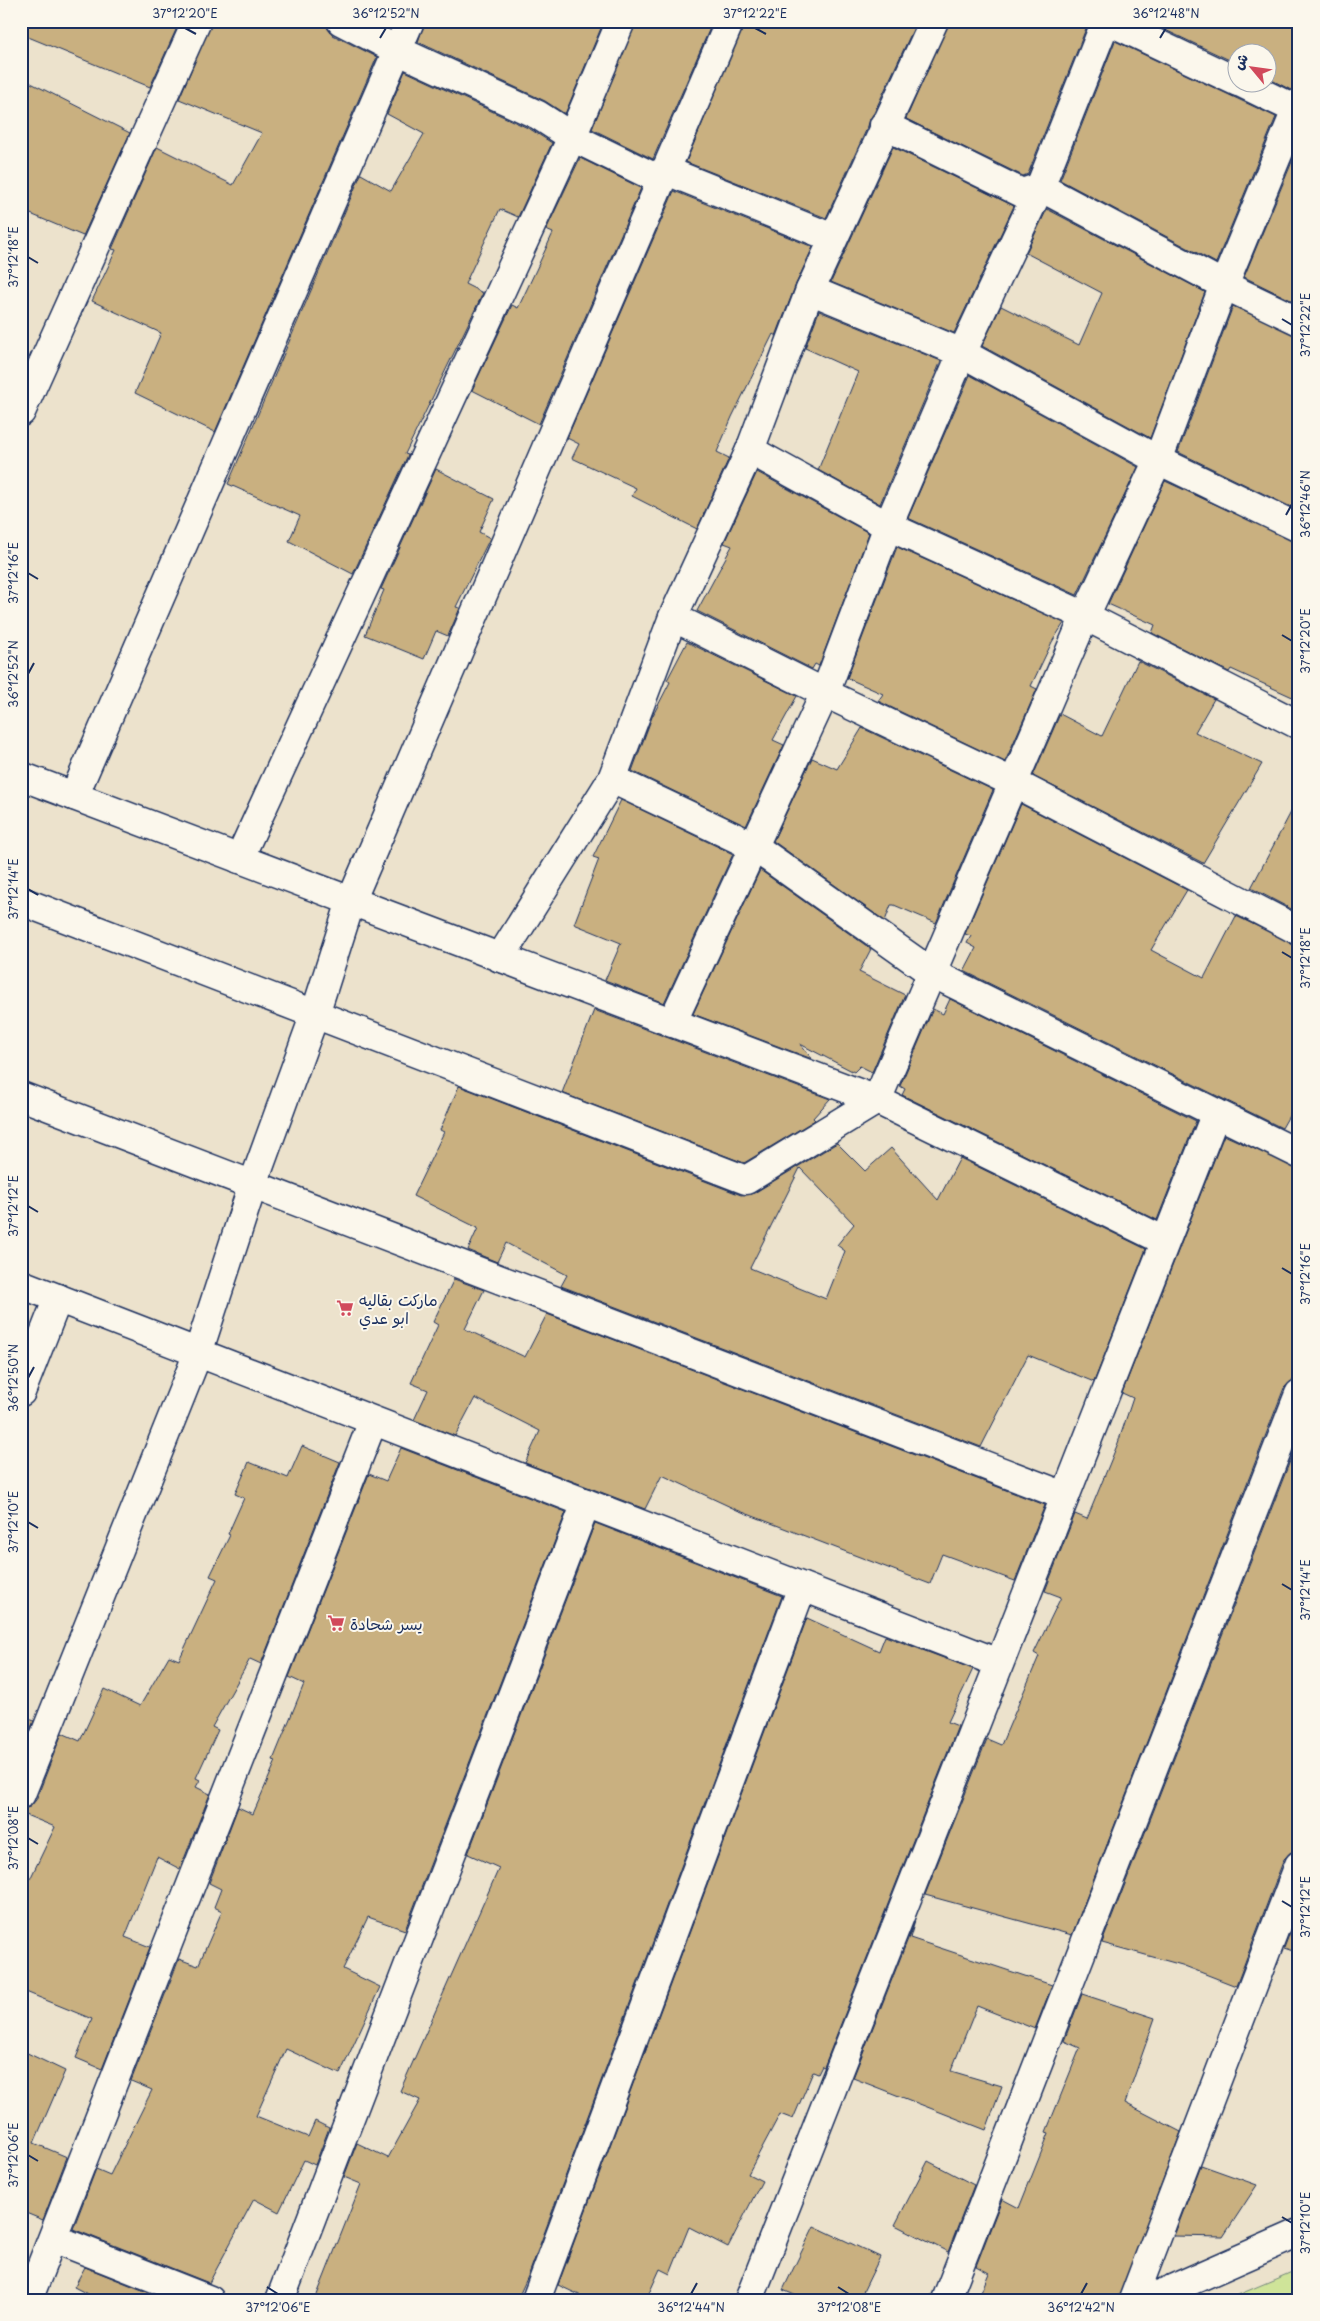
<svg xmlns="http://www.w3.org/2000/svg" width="1320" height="2321" font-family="'Playpen Sans','Playpen Sans Arabic',sans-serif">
<rect width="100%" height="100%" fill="#ece2cc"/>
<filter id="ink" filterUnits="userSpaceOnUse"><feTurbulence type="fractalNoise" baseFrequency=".02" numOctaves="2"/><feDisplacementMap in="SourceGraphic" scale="10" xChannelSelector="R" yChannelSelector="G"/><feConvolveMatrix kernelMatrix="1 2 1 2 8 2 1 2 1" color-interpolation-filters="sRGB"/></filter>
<g filter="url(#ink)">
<!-- green -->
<polygon fill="#cfe499" stroke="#758a7c" points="1299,2269 1299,2300 1226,2300"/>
<!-- building -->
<g fill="#c9b080" stroke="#1b2f5e" fill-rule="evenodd">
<polygon points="21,21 180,21 150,87 21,34"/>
<polygon points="212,21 325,21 328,29 333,35 377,57 215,432 135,393 161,333 92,301 116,250 112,249 157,147 233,185 262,133 179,99"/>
<polygon points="375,21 393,21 390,29"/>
<polygon points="425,21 604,21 565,114 545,101 418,42"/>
<polygon points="636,21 713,21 653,159 592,129"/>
<polygon points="745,21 917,21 874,113 870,119 868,126 826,218 686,162"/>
<polygon points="949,21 1089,21 1028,174 1023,176 906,119"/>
<polygon points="1146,21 1299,21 1299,88 1291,90 1268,78 1268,52 1238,52 1238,64"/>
<polygon points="1115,41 1276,117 1216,263 1060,180"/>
<polygon points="405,71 530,129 552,143 518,217 500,209 465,284 483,293 405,454 408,455 353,574 289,541 300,516 228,484 361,174 391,191 424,134 387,114"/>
<polygon points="21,78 130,133 83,236 21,210"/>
<polygon points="1299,145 1299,304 1244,277"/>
<polygon points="893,147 1014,206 954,333 831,282"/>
<polygon points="580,158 641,188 539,424 472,390 512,305 518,308 536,270 553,233 546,230"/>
<polygon points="674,191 813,247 796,284 776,336 773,334 732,417 717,452 729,458 697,529 632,496 636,488 572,458 579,444 567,438"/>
<polygon points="1047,209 1205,292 1150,438 982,346 1001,306 1079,345 1102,293 1026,253"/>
<polygon points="1233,306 1299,336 1299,511 1178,452"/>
<polygon points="819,311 941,361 880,504 818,470 858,372 805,348"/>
<polygon points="970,375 1138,467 1077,595 908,518"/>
<polygon points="436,469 494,499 479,532 490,538 456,607 460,608 448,636 436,631 424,659 365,635 384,590 381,589"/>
<polygon points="757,472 869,533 819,666 815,664 812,669 697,611 732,546 724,543"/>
<polygon points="1165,481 1299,543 1299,700 1231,669 1229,672 1152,633 1155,625 1108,604"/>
<polygon points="897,547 1064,623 1052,642 1031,686 1037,689 1005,762 878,701 883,694 847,678"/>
<polygon points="687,642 797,696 773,740 784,745 746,826 632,771 652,717 670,682 667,680"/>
<polygon points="1138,661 1214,699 1195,732 1262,764 1203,863 1033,776 1060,714 1102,736"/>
<polygon points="862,728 993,790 936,923 894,905 891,905 885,921 773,841 812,758 837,769"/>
<polygon points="1299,797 1299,913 1251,888"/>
<polygon points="621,800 733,854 664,1003 605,980 621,943 574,924 599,859 593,857"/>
<polygon points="1021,804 1187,890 1151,950 1204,978 1236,916 1299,946 1299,1098 1282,1128 964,971 976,948 967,943 971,936 965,934"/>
<polygon points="760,870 871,949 859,972 905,995 872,1072 860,1066 854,1072 800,1044 812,1059 693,1014"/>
<polygon points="950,999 1196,1121 1157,1220 902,1095 905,1089 900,1086 933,1009 943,1014"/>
<polygon points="594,1010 666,1037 830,1099 813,1118 815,1120 744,1163 562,1093"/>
<path d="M459 1086 741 1195 754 1193 837 1143 865 1171 891 1148 938 1200 960 1158 1146 1249 1094 1382 1028 1355 981 1447 561 1286 567 1275 506 1243 497 1262 468 1250 478 1228 413 1196 444 1132 440 1130ZM800 1168 854 1224 837 1245 845 1251 826 1299 750 1268Z"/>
<polygon points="1224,1135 1299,1169 1299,1374 1297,1379 1290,1382 1284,1388 1072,1935 925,1895 987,1739 1001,1745 1039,1656 1034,1653 1061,1597 1045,1591 1075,1514 1087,1519 1118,1443 1133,1398 1122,1393"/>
<polygon points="454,1279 484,1290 465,1329 525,1357 547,1314 1045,1505 1015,1581 942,1554 930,1584 737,1510 662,1475 645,1509 525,1463 540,1431 475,1398 455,1436 414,1420 428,1390 411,1383 438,1325 433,1322"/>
<polygon points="1299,1438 1299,1850 1290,1853 1284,1859 1236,1986 1182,1965 1102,1943"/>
<polygon points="302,1446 340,1462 261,1664 250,1659 212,1727 218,1730 196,1778 200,1780 196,1787 210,1794 180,1869 157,1857 125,1937 150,1947 102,2069 76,2058 92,2019 21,1990 21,1898 55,1827 21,1813 21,1809 30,1807 36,1800 62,1733 80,1741 104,1689 140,1706 169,1656 179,1660 217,1579 210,1576 230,1535 228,1534 244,1498 235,1494 249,1462 288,1478"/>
<polygon points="401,1448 566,1512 405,1930 368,1917 343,1969 380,1987 340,2074 286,2049 256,2116 308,2137 315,2121 329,2128 315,2165 304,2160 279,2212 254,2199 209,2283 73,2229 96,2169 110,2175 152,2090 131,2081 179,1959 198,1966 222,1911 214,1907 221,1889 209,1883 238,1807 253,1814 276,1761 273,1760 304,1684 289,1677 369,1474 386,1481"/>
<polygon points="595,1523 782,1596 529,2274 517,2300 315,2300 361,2184 344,2177 357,2143 388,2158 420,2100 400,2091 499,1868 468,1854"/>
<polygon points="807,1618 879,1651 885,1636 973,1669 948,1722 958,1726 824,2067 822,2066 818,2074 813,2072 793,2119 780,2114 748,2174 762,2181 728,2247 689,2227 670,2274 660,2269 646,2300 590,2300 558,2285"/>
<polygon points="21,1715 34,1721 21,1751"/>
<polygon points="1299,1909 1299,1953 1284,1948"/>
<polygon points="915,1921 910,1938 1052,1985 1035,2029 977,2006 951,2071 1002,2086 986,2130 853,2078"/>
<polygon points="1082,1994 1155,2018 1125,2103 1181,2132 1118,2300 978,2300 989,2273 976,2266 1002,2199 1019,2208 1049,2133 1046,2132 1080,2048 1064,2041"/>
<polygon points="21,2050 65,2071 34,2143 67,2157 43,2220 21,2211"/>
<polygon points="928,2161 974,2185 948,2252 895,2225"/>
<polygon points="1201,2165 1257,2185 1223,2237 1174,2236"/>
<polygon points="814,2226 880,2257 859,2300 806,2300 783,2290"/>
<polygon points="85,2267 167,2300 99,2300 74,2287"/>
</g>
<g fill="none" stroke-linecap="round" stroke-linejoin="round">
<!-- street casing -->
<g stroke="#1b2f5e" stroke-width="31">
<g id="street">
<polyline points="341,21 397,50 538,115 572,137 652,176 667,171 833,238"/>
<polyline points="1109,21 1238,82"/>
<polyline points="1239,82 1299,111"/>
<polyline points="884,125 1022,193 1040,187 1224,285 1299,321"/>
<polyline points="810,290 962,353 1158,460 1299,528"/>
<polyline points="21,412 197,21"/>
<polyline points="750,450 888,526 1085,616 1299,725"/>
<polyline points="673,617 825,693 1012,782 1299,931"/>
<polyline points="21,776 877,1100 1165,1241"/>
<polyline points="612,779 753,846 932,973 1299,1154"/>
<polyline points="74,796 410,21"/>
<polyline points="239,859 572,137 621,21"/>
<polyline points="21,901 746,1180 877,1100 1085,616 1158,460 1224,285 1299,103"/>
<polyline points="500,958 612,779 673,617 750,450 810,290 934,21"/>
<polyline points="672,1023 825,693 888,526 962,353 1040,187 1106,21"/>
<polyline points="21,1096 1065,1496"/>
<polyline points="21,1284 999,1663"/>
<polyline points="21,1392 58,1298"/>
<polyline points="21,1794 198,1353 253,1184 315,1014 351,901 730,21"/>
<polyline points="53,2238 210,2300"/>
<polyline points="28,2300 373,1421"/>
<polyline points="280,2300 586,1503"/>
<polyline points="536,2300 802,1587"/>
<polyline points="749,2300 1216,1113"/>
<polyline points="946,2300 1299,1394"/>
<polyline points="1133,2300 1299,1865"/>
<polyline points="1147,2300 1299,2233"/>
</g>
</g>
<!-- street -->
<use href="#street" stroke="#fbf7ec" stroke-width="28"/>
</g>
</g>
<!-- ticks -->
<path fill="none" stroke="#1b2f5e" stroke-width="2" d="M185 28 196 34M755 28 766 34M380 38 386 28M1160 38 1166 28M28 257 38 263M1282 319 1292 325M1286 515 1292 504M28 573 38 579M1282 635 1292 641M28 674 34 663M28 889 38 895M1282 952 1292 958M28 1206 38 1212M1282 1268 1292 1274M28 1378 34 1367M28 1522 38 1528M1282 1584 1292 1590M28 1838 38 1844M1282 1901 1292 1907M28 2155 38 2161M1282 2217 1292 2223M267 2287 278 2294M838 2287 849 2294M691 2294 697 2283M1081 2294 1087 2283"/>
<!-- icons -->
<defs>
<g id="supermarket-bare" transform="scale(1.35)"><path d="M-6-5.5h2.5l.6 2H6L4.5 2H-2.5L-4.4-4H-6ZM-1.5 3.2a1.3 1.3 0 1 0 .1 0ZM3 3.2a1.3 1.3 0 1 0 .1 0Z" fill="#d1495b" stroke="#fbf7ec" stroke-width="2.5" paint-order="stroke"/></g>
</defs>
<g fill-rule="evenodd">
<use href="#supermarket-bare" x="345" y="1308"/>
<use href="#supermarket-bare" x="336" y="1623"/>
</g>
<g text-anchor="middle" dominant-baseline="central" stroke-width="4" stroke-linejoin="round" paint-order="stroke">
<!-- poi labels -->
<g font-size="16" fill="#1b2f5e" stroke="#fbf7ec" text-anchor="start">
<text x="359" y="1299">ماركت بقاليه<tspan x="359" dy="18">ابو عدي</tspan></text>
<text x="350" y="1623">يسر شحادة</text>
</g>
</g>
<!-- margin -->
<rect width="1320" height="2321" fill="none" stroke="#fbf7ec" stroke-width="55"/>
<!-- north arrow -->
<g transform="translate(1252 68) rotate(299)"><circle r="24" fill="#fbf7ec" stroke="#a1a7b3"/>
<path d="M0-4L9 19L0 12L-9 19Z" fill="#d1495b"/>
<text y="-8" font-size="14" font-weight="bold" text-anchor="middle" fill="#1b2f5e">ش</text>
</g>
<rect x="28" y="28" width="1264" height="2266" fill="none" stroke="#1b2f5e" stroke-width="2"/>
<g font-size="12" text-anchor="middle" fill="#1b2f5e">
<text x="185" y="18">37°12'20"E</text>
<text x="386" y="18">36°12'52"N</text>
<text x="755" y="18">37°12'22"E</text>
<text x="1166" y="18">36°12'48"N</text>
<text transform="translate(14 257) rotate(-90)" y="4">37°12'18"E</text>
<text transform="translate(1306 325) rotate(-90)" y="4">37°12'22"E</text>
<text transform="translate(1306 504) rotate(-90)" y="4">36°12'46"N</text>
<text transform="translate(14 573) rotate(-90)" y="4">37°12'16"E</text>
<text transform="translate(1306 641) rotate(-90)" y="4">37°12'20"E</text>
<text transform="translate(14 674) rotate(-90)" y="4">36°12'52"N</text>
<text transform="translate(14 889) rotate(-90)" y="4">37°12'14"E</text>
<text transform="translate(1306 958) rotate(-90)" y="4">37°12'18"E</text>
<text transform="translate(14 1206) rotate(-90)" y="4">37°12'12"E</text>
<text transform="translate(1306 1274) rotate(-90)" y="4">37°12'16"E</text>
<text transform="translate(14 1378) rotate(-90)" y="4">36°12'50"N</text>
<text transform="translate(14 1522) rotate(-90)" y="4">37°12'10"E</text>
<text transform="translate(1306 1590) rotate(-90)" y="4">37°12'14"E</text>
<text transform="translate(14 1838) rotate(-90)" y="4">37°12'08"E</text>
<text transform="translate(1306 1907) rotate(-90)" y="4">37°12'12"E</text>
<text transform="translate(14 2155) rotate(-90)" y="4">37°12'06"E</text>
<text transform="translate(1306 2223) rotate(-90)" y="4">37°12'10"E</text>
<text x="278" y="2312">37°12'06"E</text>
<text x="691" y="2312">36°12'44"N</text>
<text x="849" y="2312">37°12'08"E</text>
<text x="1081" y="2312">36°12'42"N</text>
</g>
</svg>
